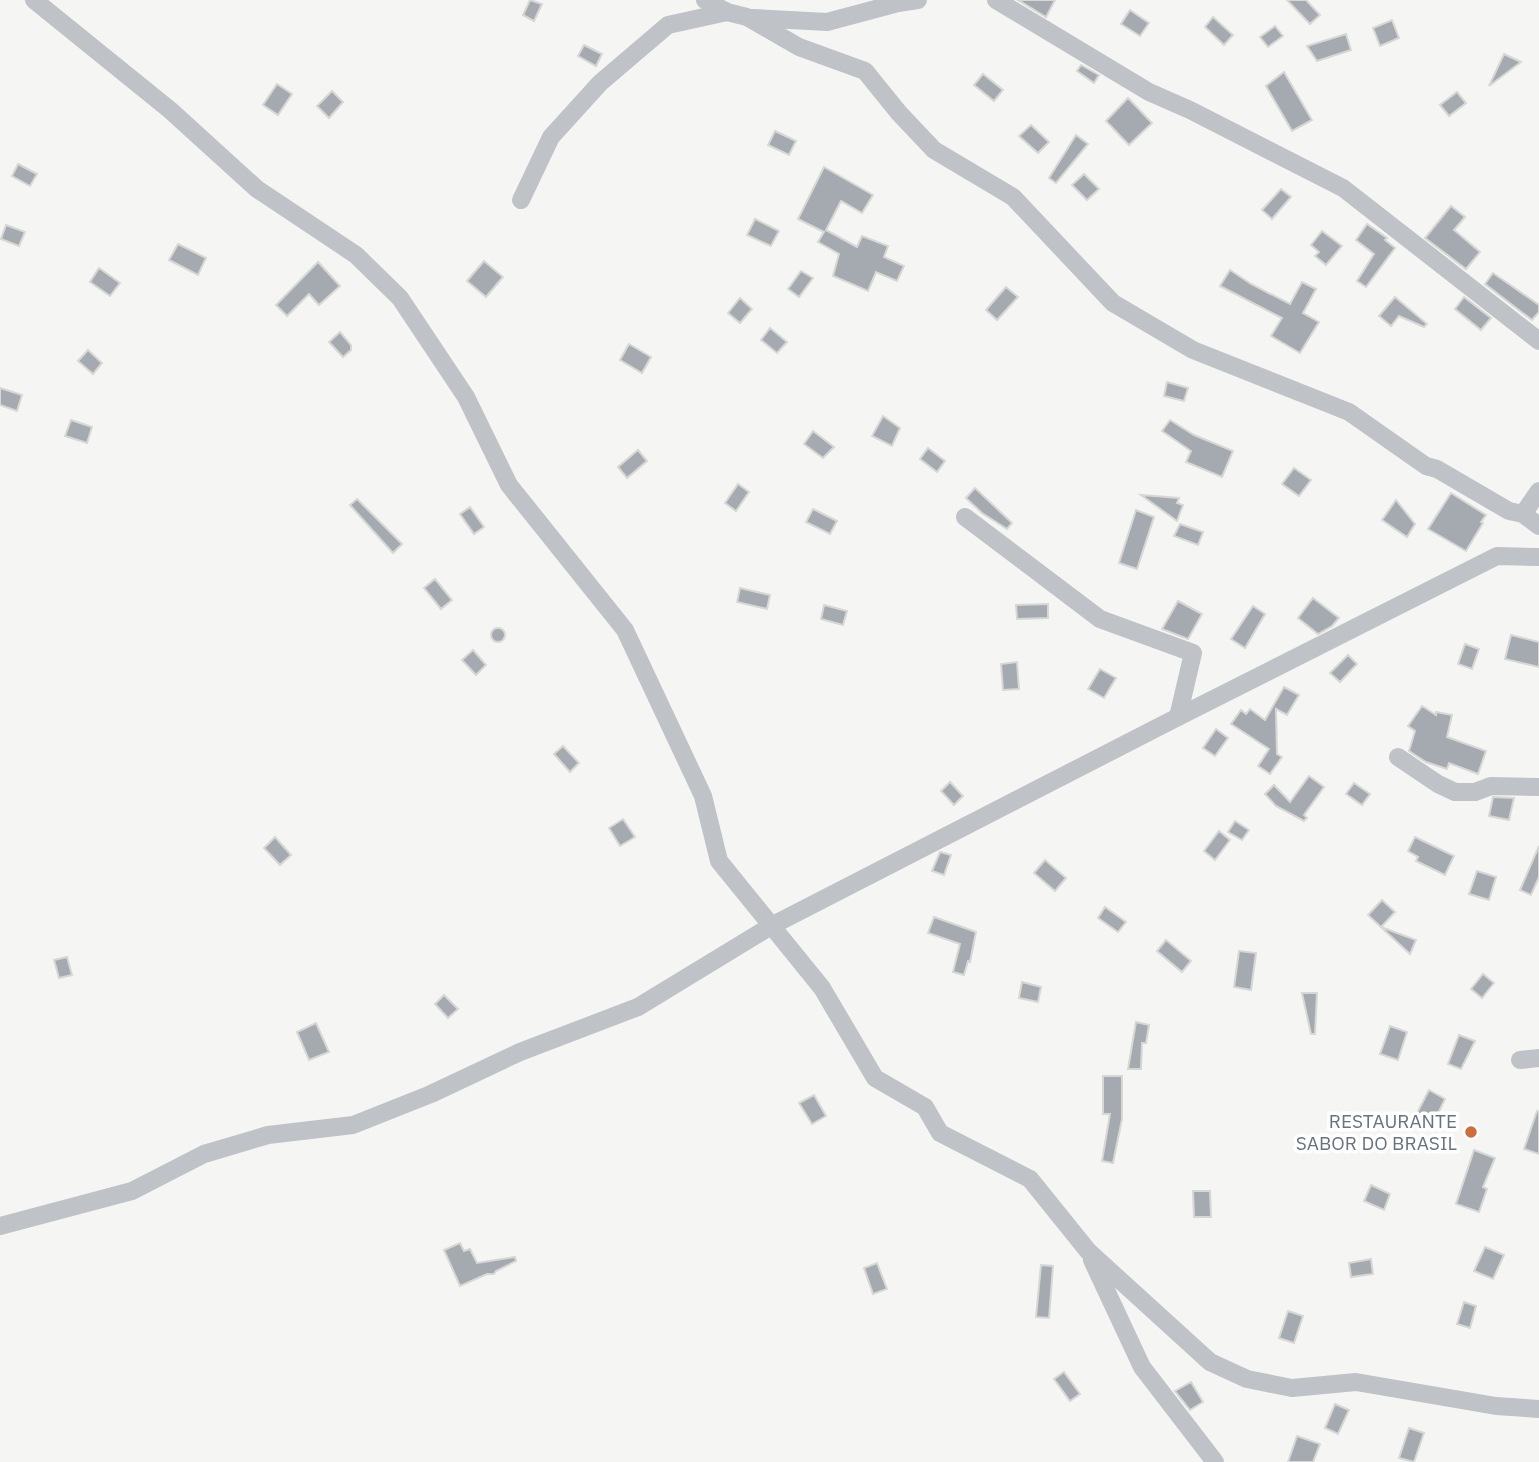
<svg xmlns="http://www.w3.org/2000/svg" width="1539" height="1462" font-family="'IBM Plex Sans',sans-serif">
<rect width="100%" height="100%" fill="#f5f6f3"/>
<!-- building -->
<g fill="#a4aab0" stroke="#d7d7d5" stroke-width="2">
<polygon points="530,0 542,4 534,21 523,15"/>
<polygon points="1018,0 1055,0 1046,17"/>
<polygon points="1287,0 1306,0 1320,15 1310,24"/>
<polygon points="1130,10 1149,23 1140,36 1121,24"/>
<polygon points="1213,17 1233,35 1224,45 1205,27"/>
<polygon points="1392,20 1399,38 1380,46 1373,28"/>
<polygon points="1275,26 1283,36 1268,47 1260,37"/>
<polygon points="1346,34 1351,50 1317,61 1307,46"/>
<polygon points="584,45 602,54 596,66 578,56"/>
<polygon points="1504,54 1521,62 1489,86"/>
<polygon points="1081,65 1099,75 1094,83 1077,71"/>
<polygon points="1284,72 1312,120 1292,131 1266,86"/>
<polygon points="983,74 1003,90 994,101 974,85"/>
<polygon points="277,84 292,94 278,115 263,105"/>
<polygon points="332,91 343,102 329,118 317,106"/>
<polygon points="1457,92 1466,103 1449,116 1440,105"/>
<polygon points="1128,98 1152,123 1129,145 1106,121"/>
<polygon points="1031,125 1049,142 1038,153 1019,136"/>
<polygon points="775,131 796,141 789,155 768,145"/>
<polygon points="1076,135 1088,144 1056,183 1049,178"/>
<polygon points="18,164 37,174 30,186 12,176"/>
<polygon points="824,167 873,195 862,213 841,201 826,230 857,247 862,236 888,246 884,257 904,266 897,281 876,272 868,291 833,276 839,254 818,242 824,232 798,219"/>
<polygon points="1084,174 1099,189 1087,200 1072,185"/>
<polygon points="1281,189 1291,197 1272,219 1262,210"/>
<polygon points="1451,206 1465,217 1454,230 1480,252 1466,269 1425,238"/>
<polygon points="755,219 779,231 771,246 747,235"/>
<polygon points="1367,224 1387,238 1385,240 1395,248 1366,287 1357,281 1374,254 1356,240"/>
<polygon points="6,225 25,232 19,246 1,239"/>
<polygon points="1322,231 1342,246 1326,265 1315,256 1319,252 1311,245"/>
<polygon points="178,244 206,258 198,275 169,260"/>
<polygon points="484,261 503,277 486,297 467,281"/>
<polygon points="318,262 340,286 319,305 309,294 287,316 276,305"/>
<polygon points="99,268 120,283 110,296 90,282"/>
<polygon points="1230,270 1251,284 1290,304 1302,282 1316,289 1303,313 1319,322 1300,353 1271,336 1282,318 1220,286"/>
<polygon points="801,271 813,278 799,297 788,289"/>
<polygon points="1493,273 1539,305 1539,312 1532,320 1485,284"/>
<polygon points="1006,287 1018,297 997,320 986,310"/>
<polygon points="1395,297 1427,324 1424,327 1399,316 1391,326 1379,316"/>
<polygon points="1464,297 1491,318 1481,330 1455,309"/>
<polygon points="740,298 752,309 740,323 728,313"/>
<polygon points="770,328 787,342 777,353 761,340"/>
<polygon points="340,332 351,345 351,350 343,357 329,342"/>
<polygon points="629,344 651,357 642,373 620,360"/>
<polygon points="88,350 102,363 93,374 78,361"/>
<polygon points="1167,382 1188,388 1184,401 1164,396"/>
<polygon points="0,388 22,395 17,411 0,405"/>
<polygon points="883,416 900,428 892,446 872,436"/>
<polygon points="71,420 92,427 87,443 65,436"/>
<polygon points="1170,420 1194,435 1233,451 1222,477 1186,462 1191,451 1162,431"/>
<polygon points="813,431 834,447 823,458 804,444"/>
<polygon points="928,448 945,461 937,472 920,459"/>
<polygon points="638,450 647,461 627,478 618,467"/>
<polygon points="1294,468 1311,480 1299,496 1282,484"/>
<polygon points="738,484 749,492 736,511 725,503"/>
<polygon points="975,488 1012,523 1007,529 982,513 966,498"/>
<polygon points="1451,493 1486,515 1481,522 1483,523 1466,551 1428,529"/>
<polygon points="1141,495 1179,498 1177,503 1183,505 1177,521"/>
<polygon points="357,499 402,544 393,553 350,505"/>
<polygon points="1396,500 1415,524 1407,537 1382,520"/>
<polygon points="470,507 484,527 474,534 460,514"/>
<polygon points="813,509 837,521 830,534 806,522"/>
<polygon points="1136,510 1154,517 1137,569 1119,563"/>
<polygon points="1180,524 1203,532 1198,545 1174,536"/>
<polygon points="435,579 452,600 441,609 424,588"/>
<polygon points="740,588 770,595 767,609 737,602"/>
<polygon points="1313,598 1339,618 1332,626 1318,634 1298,618"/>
<polygon points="1178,601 1202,614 1188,639 1162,629"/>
<polygon points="1048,604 1048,618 1017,619 1016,605"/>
<polygon points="824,605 847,611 843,625 821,619"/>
<polygon points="1253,606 1265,614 1245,648 1231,639"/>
<circle cx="498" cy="635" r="7"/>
<polygon points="1511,635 1539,642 1539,667 1505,659"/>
<polygon points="1465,644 1479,649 1472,669 1458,664"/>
<polygon points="473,650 486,665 476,675 462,660"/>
<polygon points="1348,655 1357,664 1340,682 1330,673"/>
<polygon points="1017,662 1019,689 1003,690 1001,664"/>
<polygon points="1100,669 1116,678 1104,698 1088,689"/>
<polygon points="1284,687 1299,695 1287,715 1276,709 1277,754 1282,757 1270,774 1258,766 1269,749 1231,724 1241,710 1246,714 1250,709 1265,720"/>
<polygon points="1422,706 1436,715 1436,712 1452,715 1447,737 1486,751 1478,774 1449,763 1447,769 1426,762 1409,751 1415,731 1408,726"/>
<polygon points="1216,729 1228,738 1215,756 1203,748"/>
<polygon points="563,746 579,763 570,772 554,754"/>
<polygon points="1309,776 1324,787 1304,815 1307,818 1304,821 1276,806 1265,794 1274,785 1290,802"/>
<polygon points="950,782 963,796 954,805 941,791"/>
<polygon points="1354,783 1370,794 1362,805 1346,794"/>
<polygon points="1493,797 1514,798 1509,820 1489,816"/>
<polygon points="623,819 635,837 620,846 609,828"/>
<polygon points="1235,821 1249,830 1242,840 1228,832"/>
<polygon points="1219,831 1230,840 1215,860 1204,851"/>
<polygon points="275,837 291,855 280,865 264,848"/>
<polygon points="1415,837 1454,856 1445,875 1416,861 1418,857 1408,851"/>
<polygon points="1539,846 1539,877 1531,895 1520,890"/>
<polygon points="940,852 951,855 944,875 932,871"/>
<polygon points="1045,860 1066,878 1055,891 1034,873"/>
<polygon points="1477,871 1496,877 1489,900 1469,894"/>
<polygon points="1382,900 1395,912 1381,927 1416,940 1410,954 1368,915"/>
<polygon points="1105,907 1126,922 1118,932 1098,918"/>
<polygon points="934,917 976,932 970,962 968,961 964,975 953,972 960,944 928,933"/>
<polygon points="1166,940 1191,961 1182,972 1157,951"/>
<polygon points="1239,951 1256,953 1251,990 1234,987"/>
<polygon points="67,957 72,975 59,978 54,960"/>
<polygon points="1483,974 1494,983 1482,998 1471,989"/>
<polygon points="1022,982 1041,987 1038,1002 1019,998"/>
<polygon points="1302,993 1317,993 1315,1034 1311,1034"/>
<polygon points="444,995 458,1009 448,1018 435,1004"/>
<polygon points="1136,1022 1149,1025 1146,1043 1142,1043 1141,1069 1128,1069"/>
<polygon points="316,1023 329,1052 309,1060 297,1032"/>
<polygon points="1390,1026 1407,1032 1398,1060 1380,1054"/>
<polygon points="1459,1035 1475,1041 1461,1069 1448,1064"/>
<polygon points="1103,1076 1122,1076 1122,1119 1113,1163 1102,1161 1110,1114 1103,1114"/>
<polygon points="1429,1090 1445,1099 1433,1124 1416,1115"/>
<polygon points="814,1095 826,1116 812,1124 799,1103"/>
<polygon points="1537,1111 1539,1112 1539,1154 1524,1149"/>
<polygon points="1474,1150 1495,1158 1483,1187 1487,1189 1479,1212 1456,1204"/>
<polygon points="1371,1185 1390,1194 1384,1210 1364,1201"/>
<polygon points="1193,1191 1210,1191 1211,1217 1194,1217"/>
<polygon points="460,1243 464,1251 470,1249 477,1263 515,1257 516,1261 496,1271 494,1274 487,1274 460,1286 444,1250"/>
<polygon points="1485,1247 1504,1255 1493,1279 1474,1271"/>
<polygon points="1371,1259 1373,1274 1351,1277 1349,1263"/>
<polygon points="877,1263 887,1289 873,1294 864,1268"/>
<polygon points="1041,1265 1053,1266 1049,1318 1036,1317"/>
<polygon points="1464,1302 1476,1306 1470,1328 1457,1324"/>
<polygon points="1288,1311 1303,1316 1294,1343 1279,1338"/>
<polygon points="1064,1372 1080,1394 1070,1401 1054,1379"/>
<polygon points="1191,1382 1203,1402 1190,1410 1175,1391"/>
<polygon points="1335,1404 1349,1410 1338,1434 1325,1428"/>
<polygon points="1409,1428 1424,1433 1414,1462 1399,1458"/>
<polygon points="1297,1436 1320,1444 1313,1462 1288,1462"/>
</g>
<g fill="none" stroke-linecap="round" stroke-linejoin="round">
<!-- minor -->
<g stroke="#bfc2c6" stroke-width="18">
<polyline points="34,0 170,110 257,189 356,255 400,298 466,397 509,485 625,630 703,796 719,861 822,988 875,1078 925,1107 940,1133 1030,1179 1088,1251 1210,1362 1247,1379 1292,1388 1356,1382 1496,1406 1539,1409"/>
<polyline points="705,0 727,12 747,17 799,47 865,71 899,113 934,150 1013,197 1113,303 1193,350 1349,412 1426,466 1437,469 1509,511 1523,514 1539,526"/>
<polyline points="996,0 1149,92 1190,110 1343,188 1539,341"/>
<polyline points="753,18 827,22 898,3 918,0"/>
<polyline points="521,200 551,137 600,83 668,25 727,12"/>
<polyline points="1523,514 1539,491"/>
<polyline points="965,517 1100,619 1193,653 1178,717"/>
<polyline points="1398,757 1438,784 1455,792 1475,792 1491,786 1539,787"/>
<polyline points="1520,1060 1539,1058"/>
<polyline points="0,1226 132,1191 204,1154 268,1135 353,1125 431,1094 520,1052 638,1007 771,926 1178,717 1497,556 1539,557"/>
<polyline points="1092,1260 1142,1367 1215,1462"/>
</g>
</g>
<!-- markers -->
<circle fill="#cd6c3c" stroke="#fff" stroke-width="2.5" cx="1471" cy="1132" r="7"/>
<g text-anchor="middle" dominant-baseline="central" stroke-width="7" stroke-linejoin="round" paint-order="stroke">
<!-- poi labels -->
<g font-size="19" fill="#687380" stroke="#fff" text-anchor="end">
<text x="1457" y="1121">RESTAURANTE<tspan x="1457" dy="22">SABOR DO BRASIL</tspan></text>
</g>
</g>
</svg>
